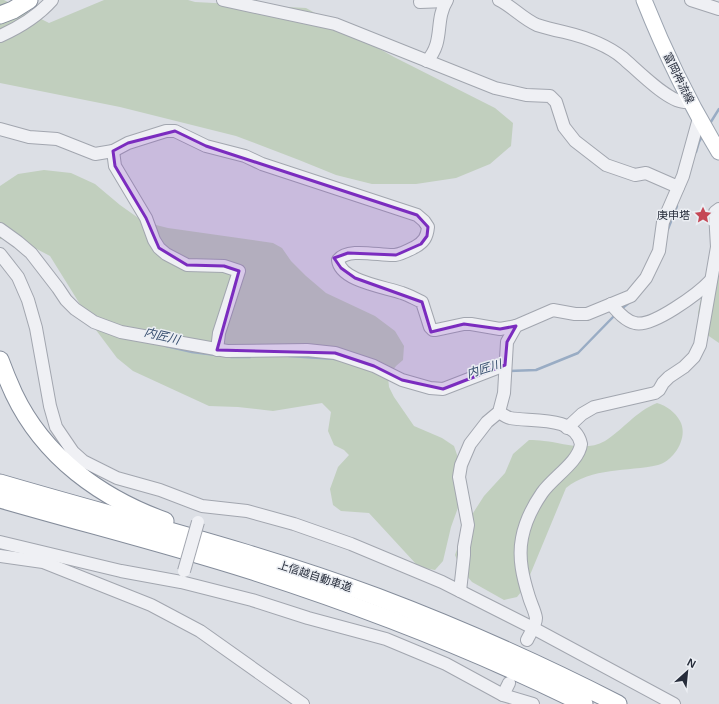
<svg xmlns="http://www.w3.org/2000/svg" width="719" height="704" font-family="Helvetica,'Noto Sans JP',sans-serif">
<rect width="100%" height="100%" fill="#dcdfe5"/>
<!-- green -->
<g fill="#c1cfbe">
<polygon points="0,0 4,0 49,23 104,0 188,0 195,2 306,8 394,57 495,108 513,123 511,146 490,164 456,178 416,184 372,184 336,175 299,160 236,136 120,107 0,83"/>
<polygon points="44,170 71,173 95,184 120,205 144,222 168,228 273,243 282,248 291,261 306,276 326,293 375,316 395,331 404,346 403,360 396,366 388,377 389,387 394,397 414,426 442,438 454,446 464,475 464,491 451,527 443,561 435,570 424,568 416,564 369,513 341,511 333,505 330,489 338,467 349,455 344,450 334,445 328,431 331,412 322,403 273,411 238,407 209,406 133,371 117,358 96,330 50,256 14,237 0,239 0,186 18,174"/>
<polygon points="719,274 719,343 703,332 698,313 702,293"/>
<path d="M657 403C667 406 675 412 680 421 689 437 674 461 658 465 627 472 592 467 566 488L525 587 517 597 504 600 472 582 461 569 455 555 466 524 484 496 505 473 513 454 529 440C534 440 539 440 544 441 564 443 586 452 605 441 624 429 635 412 657 403Z"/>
</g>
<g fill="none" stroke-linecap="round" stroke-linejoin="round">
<!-- stream -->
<g stroke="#99acc4" stroke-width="2.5">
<polyline points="709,125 719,109"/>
<polyline points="696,152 699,142 703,135"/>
<polyline points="668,229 677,206"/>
<polyline points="620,310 630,302"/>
<polyline points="166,346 192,352 216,355"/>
<polyline points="289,356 336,359"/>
<polyline points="231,357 250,357"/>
<polyline points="509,371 536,370 578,353 615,315"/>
</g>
<!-- minor casing -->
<g stroke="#a2a6af" stroke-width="14">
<g id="minor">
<polyline points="223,0 335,24 495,88 526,95 550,96 556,102 564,127 575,141 606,165 635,175 646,173 678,187"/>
<path d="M499 0C513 7 523 19 537 25 546 28 555 30 564 32 585 37 606 44 623 58 636 69 667 101 684 102 685 102 689 101 690 101"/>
<polyline points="691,0 719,9"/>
<polyline points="420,2 446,1"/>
<path d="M0 36C20 27 37 17 52 0"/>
<path d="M427 61C445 41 434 21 447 0"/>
<path d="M0 129 29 137 57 139 95 154 113 151 128 143 166 131H175L206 146 245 156 262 164 417 215 424 221 428 227C427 237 424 242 415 247 409 250 402 254 395 255 380 256 348 247 338 260 340 281 385 287 402 293 409 295 415 299 422 302L430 327 433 330H436L464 324H471L500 329 516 326"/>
<polyline points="113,151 115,166 146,218 154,240 159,248 166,254 187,265 224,266 239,271 219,333 217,350"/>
<polyline points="0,229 18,242 31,253 58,288 66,300 75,309 94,322 121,332 227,351 307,350 335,353 374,366 402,380 430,388 443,389 505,365"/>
<polyline points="0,254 18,277 28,300 36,328 50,406 56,427 73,452 83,461 117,478 160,490 202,506 247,511 294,524 351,544 442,582 533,628 674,704"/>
<path d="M611 304C617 311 625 321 635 323 652 328 699 293 711 280"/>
<path d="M499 412C502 414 506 417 510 418 530 422 575 415 581 444 579 462 552 478 542 493 533 506 525 522 522 538 518 558 523 578 529 597 531 604 535 611 536 618 536 625 530 634 527 640"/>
<polyline points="567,428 582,414 594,407 655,393 659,390 663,383 669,377 684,367 694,357 700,345 717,247 715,212 719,209"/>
<polyline points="0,542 121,571 181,582 252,600 308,618 386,639 446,664 503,695 533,704"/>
<polyline points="0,556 43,562 151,605 200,631 303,704"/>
<polyline points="460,591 464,555 464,547 468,525 459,477 461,465 470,444 487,422 499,412 504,393 507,342 516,326 553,310 575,314 587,314 631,296 646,278 659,251 663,222 683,176 699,118"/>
<polyline points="503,695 509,683"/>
</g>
</g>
<!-- major casing -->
<g stroke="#9ca4b0" stroke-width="17">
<path id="major" d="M644 0C665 53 690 104 719 152"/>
</g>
<!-- highway casing -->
<g stroke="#858d9b" stroke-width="19">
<g id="highway">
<polyline points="0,15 13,10 29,0"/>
<path d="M0 360C4 371 9 383 14 394 44 457 101 498 165 521"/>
<path d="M0 483C126 520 254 551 377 597 459 628 540 664 618 704"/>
<path d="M0 499C83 523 167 544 249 570 364 607 476 650 584 704"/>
</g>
</g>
<!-- minor -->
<use href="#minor" stroke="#eff0f4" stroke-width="12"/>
<!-- major -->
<use href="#major" stroke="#fff" stroke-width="15"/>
<!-- highway -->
<use href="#highway" stroke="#fff" stroke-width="17"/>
<!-- minor-bridge casing -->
<g stroke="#a2a6af" stroke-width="14" stroke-linecap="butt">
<polyline id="minor-bridge" points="184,571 198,522"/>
</g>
<!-- minor-bridge -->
<use href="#minor-bridge" stroke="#eff0f4" stroke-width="12"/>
</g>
<!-- marked area -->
<path fill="#7b2cbf" fill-opacity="0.2" stroke="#7b2cbf" stroke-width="3" stroke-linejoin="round" d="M175 131 206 146 417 215 428 227 427 236 421 244 396 255 348 253 334 258 341 268 355 278 422 302 431 332 464 324 500 329 516 326 507 342 505 365 443 389 402 380 374 366 335 353 217 350 239 271 224 266 187 265 159 248 146 218 115 166 113 151 128 143Z"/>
<!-- icons -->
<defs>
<g id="sight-bare" transform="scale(1.38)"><path d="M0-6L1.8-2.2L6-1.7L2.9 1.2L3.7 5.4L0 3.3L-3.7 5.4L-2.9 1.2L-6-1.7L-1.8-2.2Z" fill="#c54755" stroke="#ebeef3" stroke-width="2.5" paint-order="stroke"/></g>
</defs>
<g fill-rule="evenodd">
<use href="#sight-bare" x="703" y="215"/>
</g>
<g text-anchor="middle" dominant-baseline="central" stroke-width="3" stroke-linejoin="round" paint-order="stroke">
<!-- street labels -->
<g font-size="11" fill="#272d3b" stroke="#ebeef3">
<text transform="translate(679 78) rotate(64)">富岡神流線</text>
<text transform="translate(315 576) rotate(18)">上信越自動車道</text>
</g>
<!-- poi labels -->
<g font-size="11" fill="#272d3b" stroke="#ebeef3" text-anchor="end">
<text x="690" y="215">庚申塔</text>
</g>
<!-- water labels -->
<g font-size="12" font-style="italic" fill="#344b6c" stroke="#ebeef3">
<text transform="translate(162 336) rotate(14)">内匠川</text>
<text transform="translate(484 369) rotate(-17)">内匠川</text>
</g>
</g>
<!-- north arrow -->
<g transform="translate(687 672) rotate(27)" stroke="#ebeef3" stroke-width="3" paint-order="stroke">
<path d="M0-3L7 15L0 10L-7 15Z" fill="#272d3b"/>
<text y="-6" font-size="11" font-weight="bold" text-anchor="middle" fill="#272d3b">N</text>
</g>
</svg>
